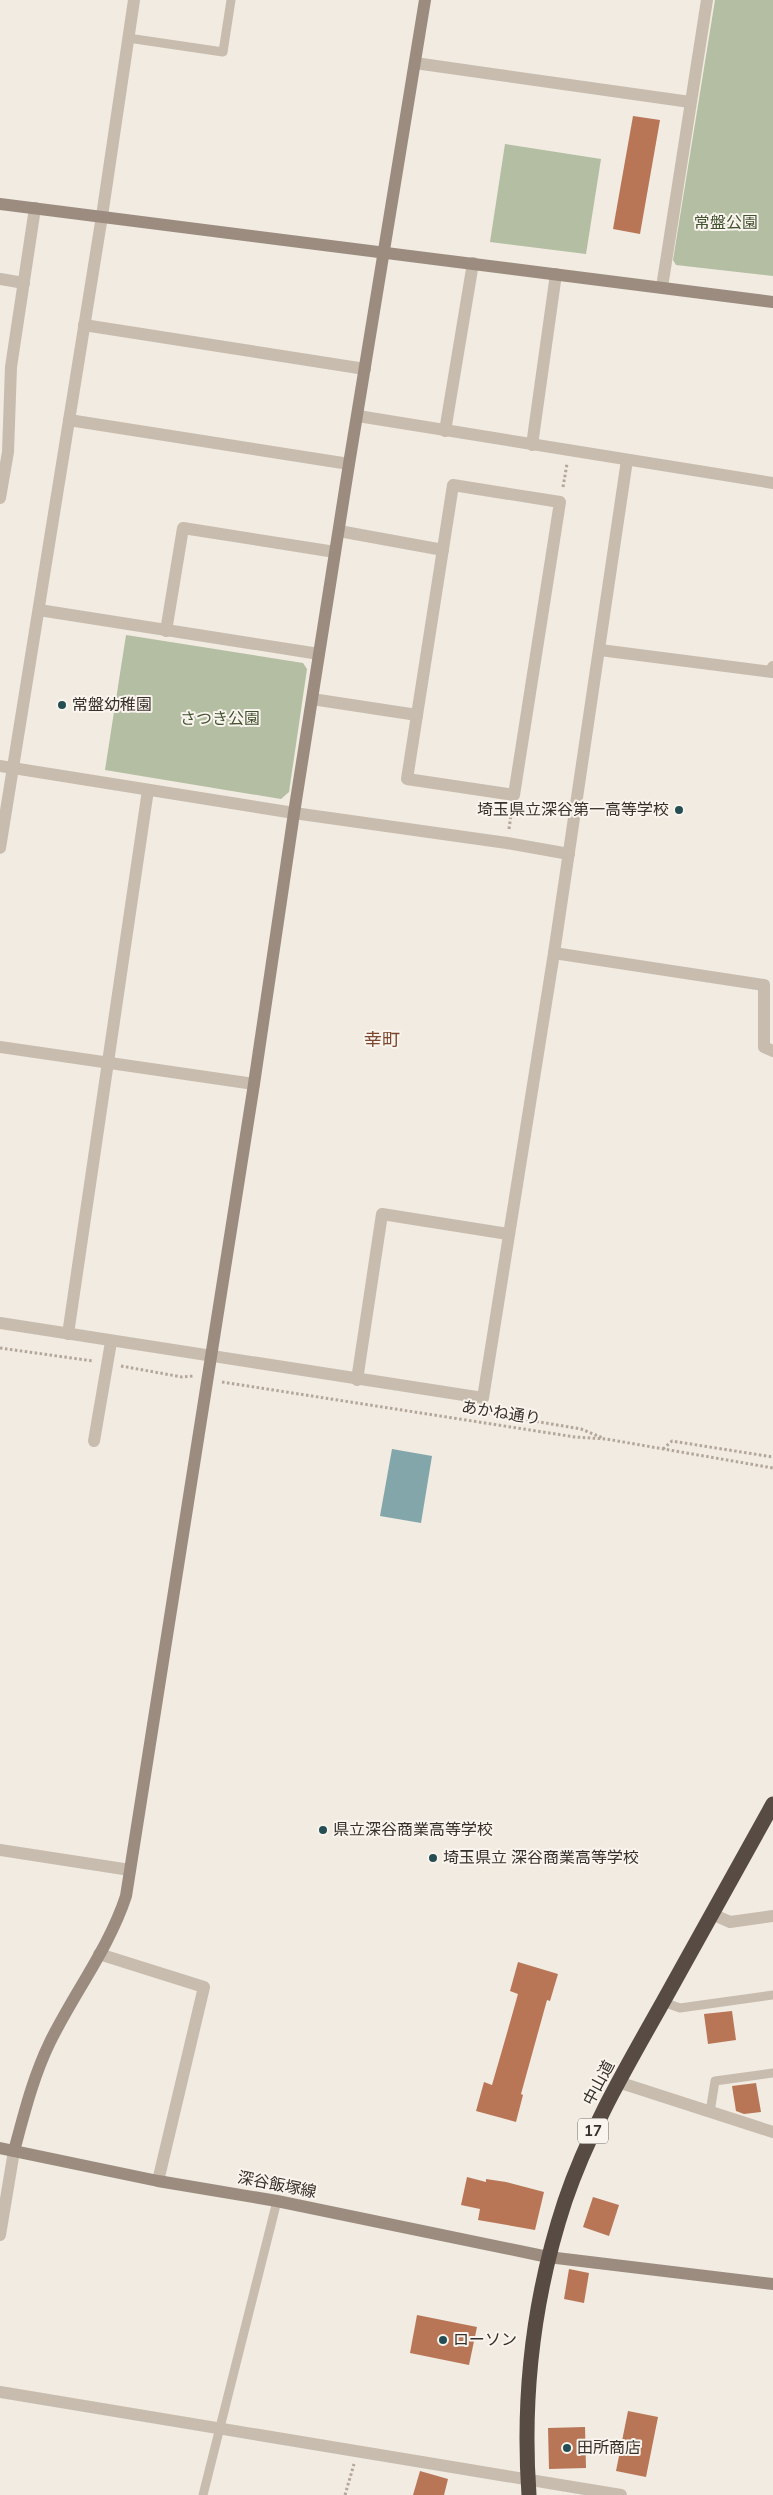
<svg xmlns="http://www.w3.org/2000/svg" width="773" height="2495" font-family="'Nunito Sans','Noto Sans JP',sans-serif">
<rect width="100%" height="100%" fill="#f1ebe1"/>
<!-- green -->
<g fill="#b3bea2">
<polygon points="715,0 773,0 773,276 676,265 673,260"/>
<polygon points="505,144 601,159 586,254 490,242"/>
<polygon points="126,635 303,663 307,669 289,792 281,799 105,770"/>
</g>
<!-- water -->
<polygon fill="#83a6ab" points="392,1449 432,1456 421,1523 380,1516"/>
<!-- building -->
<g fill="#b87657">
<polygon points="633,116 660,120 640,234 613,229"/>
<polygon points="518,1962 558,1974 550,2001 547,2000 521,2094 523,2095 516,2122 476,2111 484,2082 492,2085 507,2033 518,1994 510,1991"/>
<polygon points="732,2011 736,2040 708,2044 704,2014"/>
<polygon points="756,2083 761,2112 744,2114 736,2111 732,2086"/>
<polygon points="467,2177 486,2182 486,2179 506,2182 544,2192 535,2230 478,2220 480,2209 461,2205"/>
<polygon points="593,2197 619,2205 609,2236 583,2227"/>
<polygon points="569,2269 589,2273 584,2303 564,2299"/>
<polygon points="417,2315 477,2327 469,2365 410,2353"/>
<polygon points="628,2411 658,2417 646,2477 616,2471"/>
<polygon points="585,2427 586,2468 549,2469 548,2428"/>
<polygon points="420,2471 448,2479 444,2495 413,2495"/>
</g>
<g fill="none" stroke-linecap="round" stroke-linejoin="round">
<!-- path -->
<g stroke="#b4a698" stroke-width="3" stroke-dasharray="2.5 2.5" stroke-linecap="butt">
<polyline points="563,487 567,464"/>
<polyline points="509,829 512,808"/>
<polyline points="0,1348 93,1361"/>
<polyline points="121,1366 182,1377 194,1376"/>
<polyline points="222,1382 575,1437 606,1439 773,1468"/>
<polyline points="487,1413 581,1429 603,1438"/>
<polyline points="663,1449 672,1441 678,1442 773,1457"/>
<polyline points="345,2495 354,2464"/>
</g>
<!-- lane -->
<g stroke="#c8bcae" stroke-width="9">
<polyline points="128,38 223,52 231,0"/>
<polyline points="663,2002 680,2008 773,1995"/>
<polyline points="710,2112 715,2081 773,2073"/>
<polyline points="203,2495 277,2201"/>
</g>
<!-- street -->
<g stroke="#c8bcae" stroke-width="12">
<polyline points="415,63 690,102"/>
<polyline points="0,279 24,283"/>
<polyline points="662,287 707,0"/>
<polyline points="84,325 365,369"/>
<polyline points="358,416 773,483"/>
<polyline points="69,420 349,464"/>
<polyline points="445,431 473,263"/>
<polyline points="532,445 556,274"/>
<polygon points="453,485 560,502 514,795 407,779"/>
<polyline points="0,498 8,452 11,367 35,208"/>
<polyline points="339,531 443,550"/>
<polyline points="39,610 319,654"/>
<polyline points="166,631 183,528 335,552"/>
<polyline points="600,650 772,672 773,667"/>
<polyline points="312,699 417,715"/>
<polyline points="0,766 294,813 507,843 569,854"/>
<polyline points="0,848 102,216 134,0"/>
<polyline points="554,953 764,985 764,1047 773,1051"/>
<polyline points="0,1047 254,1084"/>
<polyline points="0,1323 483,1398 554,953 627,460"/>
<polyline points="68,1334 148,790"/>
<polyline points="357,1380 382,1214 508,1234"/>
<polyline points="94,1441 111,1342"/>
<polyline points="0,1850 130,1870"/>
<polyline points="712,1914 730,1922 773,1916"/>
<polyline points="99,1954 204,1987 158,2181"/>
<polyline points="618,2082 773,2132"/>
<polyline points="0,2235 14,2151"/>
<polyline points="0,2392 621,2495"/>
</g>
<!-- secondary -->
<g stroke="#9b8c7f" stroke-width="12">
<polyline points="0,204 773,302"/>
<polyline points="0,2148 158,2181 277,2201 548,2257 773,2284"/>
<path d="M14 2151C24 2114 33 2077 50 2042 74 1993 109 1948 126 1896L254 1084 294 813 349 464 425 0"/>
</g>
<!-- highway -->
<path stroke="#574b44" stroke-width="15" d="M529 2495C522 2396 534 2295 565 2201 589 2130 627 2066 663 2002 700 1936 737 1870 773 1804"/>
</g>
<!-- markers -->
<g fill="#254e54" stroke="#f9f4ed" stroke-width="2">
<circle cx="62" cy="705" r="5"/>
<circle cx="679" cy="810" r="5"/>
<circle cx="323" cy="1830" r="5"/>
<circle cx="433" cy="1858" r="5"/>
<circle cx="443" cy="2340" r="5"/>
<circle cx="567" cy="2448" r="5"/>
</g>
<g text-anchor="middle" dominant-baseline="central" stroke-width="4" stroke-linejoin="round" paint-order="stroke">
<!-- shield labels -->
<rect fill="#f9f4ed" stroke="#716b65" stroke-width="1" x="578" y="2118.5" width="30" height="25" rx="4"/>
<g font-size="15" font-weight="bold" fill="#37302b">
<text x="593" y="2131">17</text>
</g>
<!-- park labels -->
<g font-size="16" fill="#445332" stroke="#f9f4ed">
<text x="726" y="223">常盤公園</text>
<text x="220" y="719">さつき公園</text>
</g>
<!-- poi labels -->
<g font-size="16" fill="#37302b" stroke="#f9f4ed" text-anchor="start">
<text x="72" y="705">常盤幼稚園</text>
<text x="669" y="810" text-anchor="end">埼玉県立深谷第一高等学校</text>
<text x="333" y="1830">県立深谷商業高等学校</text>
<text x="443" y="1858">埼玉県立 深谷商業高等学校</text>
<text x="453" y="2340">ローソン</text>
<text x="577" y="2448">田所商店</text>
</g>
<!-- street labels -->
<g font-size="16" fill="#37302b" stroke="#f9f4ed">
<text transform="translate(501 1413) rotate(9)">あかね通り</text>
<text transform="translate(599 2083) rotate(-62)">中山道</text>
<text transform="translate(277 2185) rotate(11)">深谷飯塚線</text>
</g>
<!-- neighbourhood labels -->
<g font-size="18" fill="#7d472e" stroke="#f9f4ed">
<text x="382" y="1040">幸町</text>
</g>
</g>
</svg>
